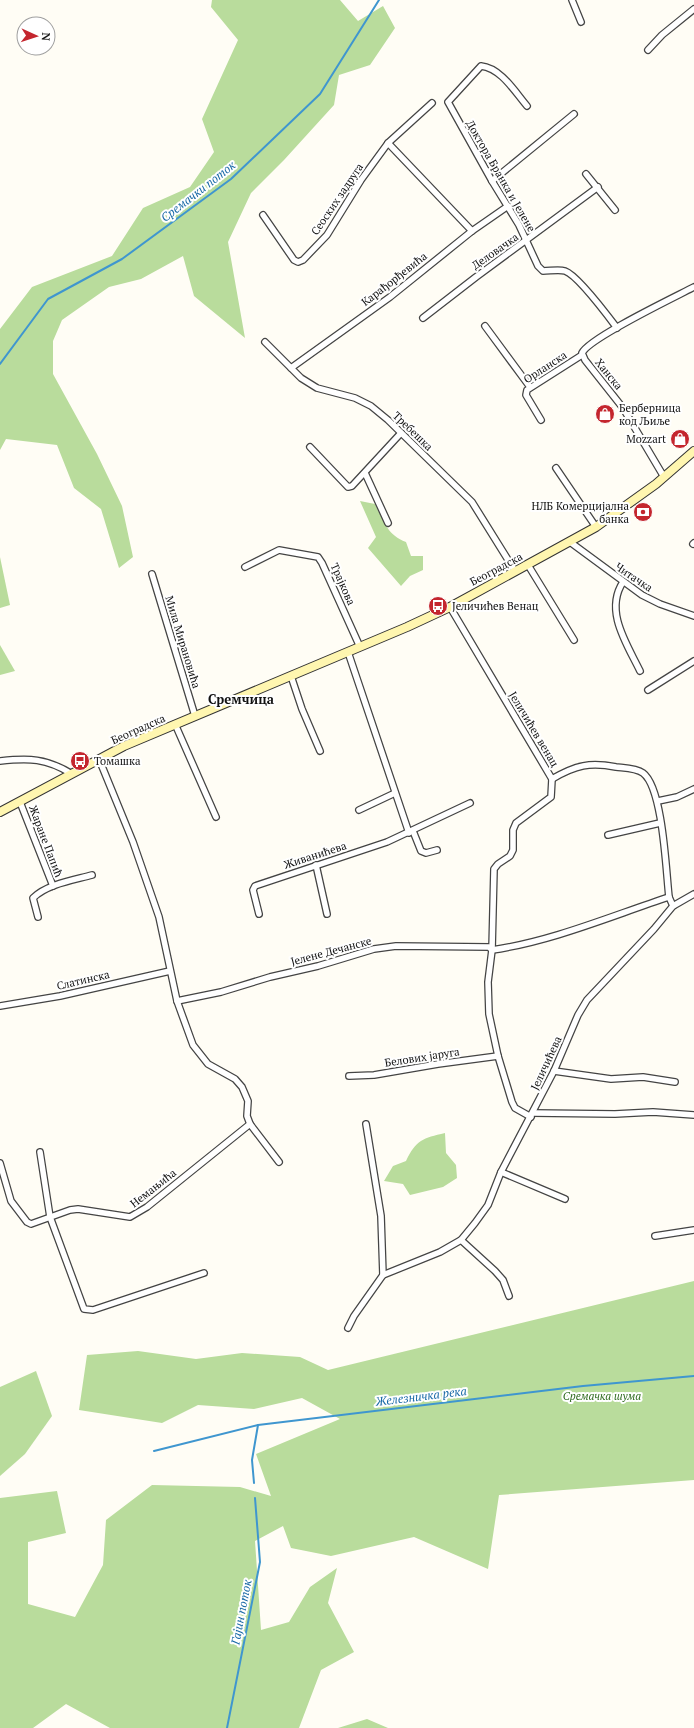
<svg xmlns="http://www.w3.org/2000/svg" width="694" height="1728" font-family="'PT Serif',serif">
<rect width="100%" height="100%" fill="#fffdf5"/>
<!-- forest -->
<g fill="#b9dc9c">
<polygon points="212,0 340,0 358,21 383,6 395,28 370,65 339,75 334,105 284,160 251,193 228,242 245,338 194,296 183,256 141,279 109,287 62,320 53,341 53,374 97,454 122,506 133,557 119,568 101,509 74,488 57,445 6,439 0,450 0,329 32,287 112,256 143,208 190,187 214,152 202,119 238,40 211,7"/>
<path d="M360 501 375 504C384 521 387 535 406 542L411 556H423V570L410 576 401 586 368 548 376 537Z"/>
<polygon points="0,557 10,605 0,608"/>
<polygon points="0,645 15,671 0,675"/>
<path d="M445 1133 446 1153 456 1165 457 1178 443 1187 410 1195 403 1184 384 1181 393 1166 406 1161C416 1140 423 1138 445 1133Z"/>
<polygon points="694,1281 694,1480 499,1495 488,1569 414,1537 331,1556 291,1548 283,1526 255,1541 261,1630 289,1622 310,1587 337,1568 328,1603 354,1652 321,1670 299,1728 110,1728 66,1704 33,1728 0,1728 0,1498 57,1491 66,1533 28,1542 28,1604 75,1617 103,1565 106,1520 152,1485 240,1487 271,1496 256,1454 340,1419 302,1398 254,1409 198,1405 162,1423 79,1410 87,1355 138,1351 196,1359 242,1353 300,1357 328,1370"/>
<polygon points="36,1371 52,1416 25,1454 0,1476 0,1387"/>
<polygon points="367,1719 388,1728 338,1728"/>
</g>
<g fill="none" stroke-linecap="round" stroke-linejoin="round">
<!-- stream -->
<g stroke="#3f96cf" stroke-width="2">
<polyline points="0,364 48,299 122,259 231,179 320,94 379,0"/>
<polyline points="154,1451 258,1425 583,1386 694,1376"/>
<polyline points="254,1483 252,1460 258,1425"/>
<polyline points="227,1728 260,1562 255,1498"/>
</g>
<!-- street casing -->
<g stroke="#444" stroke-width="8">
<g id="street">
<polyline points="572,0 581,22"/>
<polyline points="648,50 662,35 694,9"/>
<path d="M527 106C515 92 501 68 481 66L448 102 492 181 519 225 538 266 543 271C550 271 559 269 565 271 577 275 608 316 617 328"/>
<polyline points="388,143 472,231"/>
<polyline points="586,174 615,210"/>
<polyline points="492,181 574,114"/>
<polyline points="263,215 294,260 298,262 303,260 327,235 361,180 388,143 432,103"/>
<polyline points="423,318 476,277 598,187"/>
<polyline points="485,326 530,387"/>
<polyline points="265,342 301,378 317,388 355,398 371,406 388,420 472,502 515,571"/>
<polyline points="291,368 390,297 472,231 508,206"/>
<polyline points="541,420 526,395 527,390 582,355"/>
<polyline points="310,447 348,487 352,486 401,433"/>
<polyline points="556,468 596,527"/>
<polyline points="365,473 388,523"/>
<path d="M664 477 623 408 585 360 582 353C589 338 675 297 694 287"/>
<polyline points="570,542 642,595 660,604 694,616"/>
<polyline points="693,544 694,543"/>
<polyline points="528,565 574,640"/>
<polyline points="245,567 279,550 318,557 322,563 360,647"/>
<polyline points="152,574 195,716"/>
<path d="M623 582C604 611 627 644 640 671"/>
<polyline points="450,607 552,779 551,797 516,823 513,830 513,850 510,856 498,864 494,869 492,950 488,982 489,1014 498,1056 512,1102 515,1108 531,1117"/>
<polyline points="348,652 409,833"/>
<polyline points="291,676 302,709 320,751"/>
<polyline points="648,690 694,661"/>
<polyline points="175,724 216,817"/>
<polyline points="99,759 133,842 159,917 177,1001 193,1045 208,1064 235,1079 242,1087 248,1101 247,1116 250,1124 279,1162"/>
<path d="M0 761C29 758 46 758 72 774"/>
<path d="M552 779C576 765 590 762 616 767 624 768 636 768 643 773 663 788 666 871 669 897L673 906"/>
<polyline points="658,801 677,797 694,789"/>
<polyline points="20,802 53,886"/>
<polyline points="359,810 395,793"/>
<polyline points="413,831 421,851 426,853 437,850"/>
<polyline points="608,835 660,823"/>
<polyline points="316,865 327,914"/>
<polyline points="259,914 253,890 255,886 387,842 470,803"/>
<path d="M38 917 33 898C47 884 74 880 92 875"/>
<path d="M492 950C553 941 611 916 669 897"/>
<polyline points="177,1001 221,992 270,977 318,966 374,949 396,946 489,947 492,950"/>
<polyline points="0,1006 60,996 170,971"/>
<polyline points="554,1071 611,1079 643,1077 675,1082"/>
<polyline points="349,1076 374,1075 438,1064 498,1056"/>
<polyline points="533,1113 615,1114 653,1112 694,1115"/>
<polyline points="366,1124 381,1216 383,1275"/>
<polyline points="40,1152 50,1217 84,1309 93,1310 204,1273"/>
<polyline points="0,1163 11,1201 27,1222 31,1224 70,1210 78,1209 130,1217 147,1207 250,1124"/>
<polyline points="501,1172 565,1199"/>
<polyline points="655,1236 694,1230"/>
<polyline points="461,1240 495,1271 503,1280 509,1296"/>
<polyline points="348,1328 354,1316 383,1275 440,1252 461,1240 475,1223 488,1205 501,1172 554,1071 578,1015 587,1000 654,929 673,906 694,894"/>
</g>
</g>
<!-- secondary casing -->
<g stroke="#333" stroke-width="10">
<polyline id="secondary" points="0,812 124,746 407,627 450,607 596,527 656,484 694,451"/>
</g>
<!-- street -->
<use href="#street" stroke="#fff" stroke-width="5.5"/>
<!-- secondary -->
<use href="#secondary" stroke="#fff6b0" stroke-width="8"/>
</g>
<!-- icons -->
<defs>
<g id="shop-disc" transform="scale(1)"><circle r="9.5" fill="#c4262e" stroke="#fff"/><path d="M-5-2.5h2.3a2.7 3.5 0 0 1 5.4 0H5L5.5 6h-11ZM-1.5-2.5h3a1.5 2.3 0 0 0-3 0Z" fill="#fff"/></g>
<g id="bank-disc" transform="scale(1)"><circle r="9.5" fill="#c4262e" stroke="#fff"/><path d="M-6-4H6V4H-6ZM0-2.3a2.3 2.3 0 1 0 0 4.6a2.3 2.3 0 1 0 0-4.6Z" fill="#fff"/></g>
<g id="bus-disc" transform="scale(1)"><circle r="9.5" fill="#c4262e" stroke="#fff"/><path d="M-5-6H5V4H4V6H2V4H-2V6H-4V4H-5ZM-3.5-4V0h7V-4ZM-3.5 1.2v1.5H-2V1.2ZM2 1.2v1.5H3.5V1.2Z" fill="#fff"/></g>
</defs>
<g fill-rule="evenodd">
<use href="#shop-disc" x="605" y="414"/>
<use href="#shop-disc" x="680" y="439"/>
<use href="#bank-disc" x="643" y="512"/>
<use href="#bus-disc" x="438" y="606"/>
<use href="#bus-disc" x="80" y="761"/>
</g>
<g text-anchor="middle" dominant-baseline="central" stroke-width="4" stroke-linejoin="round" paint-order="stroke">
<!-- street labels -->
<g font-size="11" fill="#111" stroke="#fff">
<text transform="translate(501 176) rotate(60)">Доктора Бранка и Јелене</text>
<text transform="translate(337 199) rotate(-56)">Сеоских задруга</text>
<text transform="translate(495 251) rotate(-35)">Деловачка</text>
<text transform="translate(394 279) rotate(-38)">Карађорђевића</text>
<text transform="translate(545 367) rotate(-33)">Орланска</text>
<text transform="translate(609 374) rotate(51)">Ханска</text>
<text transform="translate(413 431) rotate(44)">Требешка</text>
<text transform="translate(496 569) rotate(-28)">Београдска</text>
<text transform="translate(634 577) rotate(34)">Читачка</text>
<text transform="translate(343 584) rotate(66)">Трајкова</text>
<text transform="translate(183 642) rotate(73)">Мила Мирановића</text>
<text transform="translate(138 729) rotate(-24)">Београдска</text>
<text transform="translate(534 729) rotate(59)">Јеличићев венац</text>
<text transform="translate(46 841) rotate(69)">Жаране Папић</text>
<text transform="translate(315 855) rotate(-18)">Живанићева</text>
<text transform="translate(331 951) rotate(-15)">Јелене Дечанске</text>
<text transform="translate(83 980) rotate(-13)">Слатинска</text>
<text transform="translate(422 1057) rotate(-9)">Белових јаруга</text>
<text transform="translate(546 1063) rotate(-65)">Јеличићева</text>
<text transform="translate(153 1188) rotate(-38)">Немањића</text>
</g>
<!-- poi labels -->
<g font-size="11" fill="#111" stroke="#fff" text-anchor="start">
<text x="619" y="408">Берберница<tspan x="619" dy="13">код Љиље</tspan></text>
<text x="666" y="439" text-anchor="end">Mozzart</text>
<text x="629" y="506" text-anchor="end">НЛБ Комерцијална<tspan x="629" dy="13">банка</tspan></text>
<text x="452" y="606">Јеличићев Венац</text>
<text x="94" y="761">Томашка</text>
</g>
<!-- park labels -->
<g font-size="11" font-style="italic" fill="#2f6b1f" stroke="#fff">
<text x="602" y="1396">Сремачка шума</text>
</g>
<!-- water labels -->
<g font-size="12" font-style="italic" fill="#1768a6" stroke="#fff">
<text transform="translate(198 191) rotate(-38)">Сремачки поток</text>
<text transform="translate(421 1396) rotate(-7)">Железничка река</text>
<text transform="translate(241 1612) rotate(-79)">Гајин поток</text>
</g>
<!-- quarter labels -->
<g font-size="13" font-weight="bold" fill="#111" stroke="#fff">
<text x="241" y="699">Сремчица</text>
</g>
</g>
<!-- north arrow -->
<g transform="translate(36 36) rotate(93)"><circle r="19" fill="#ffffff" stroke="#a0a0a0"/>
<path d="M0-3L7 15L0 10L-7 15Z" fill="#c4262e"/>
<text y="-6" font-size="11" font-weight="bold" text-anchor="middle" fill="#111111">N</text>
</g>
</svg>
